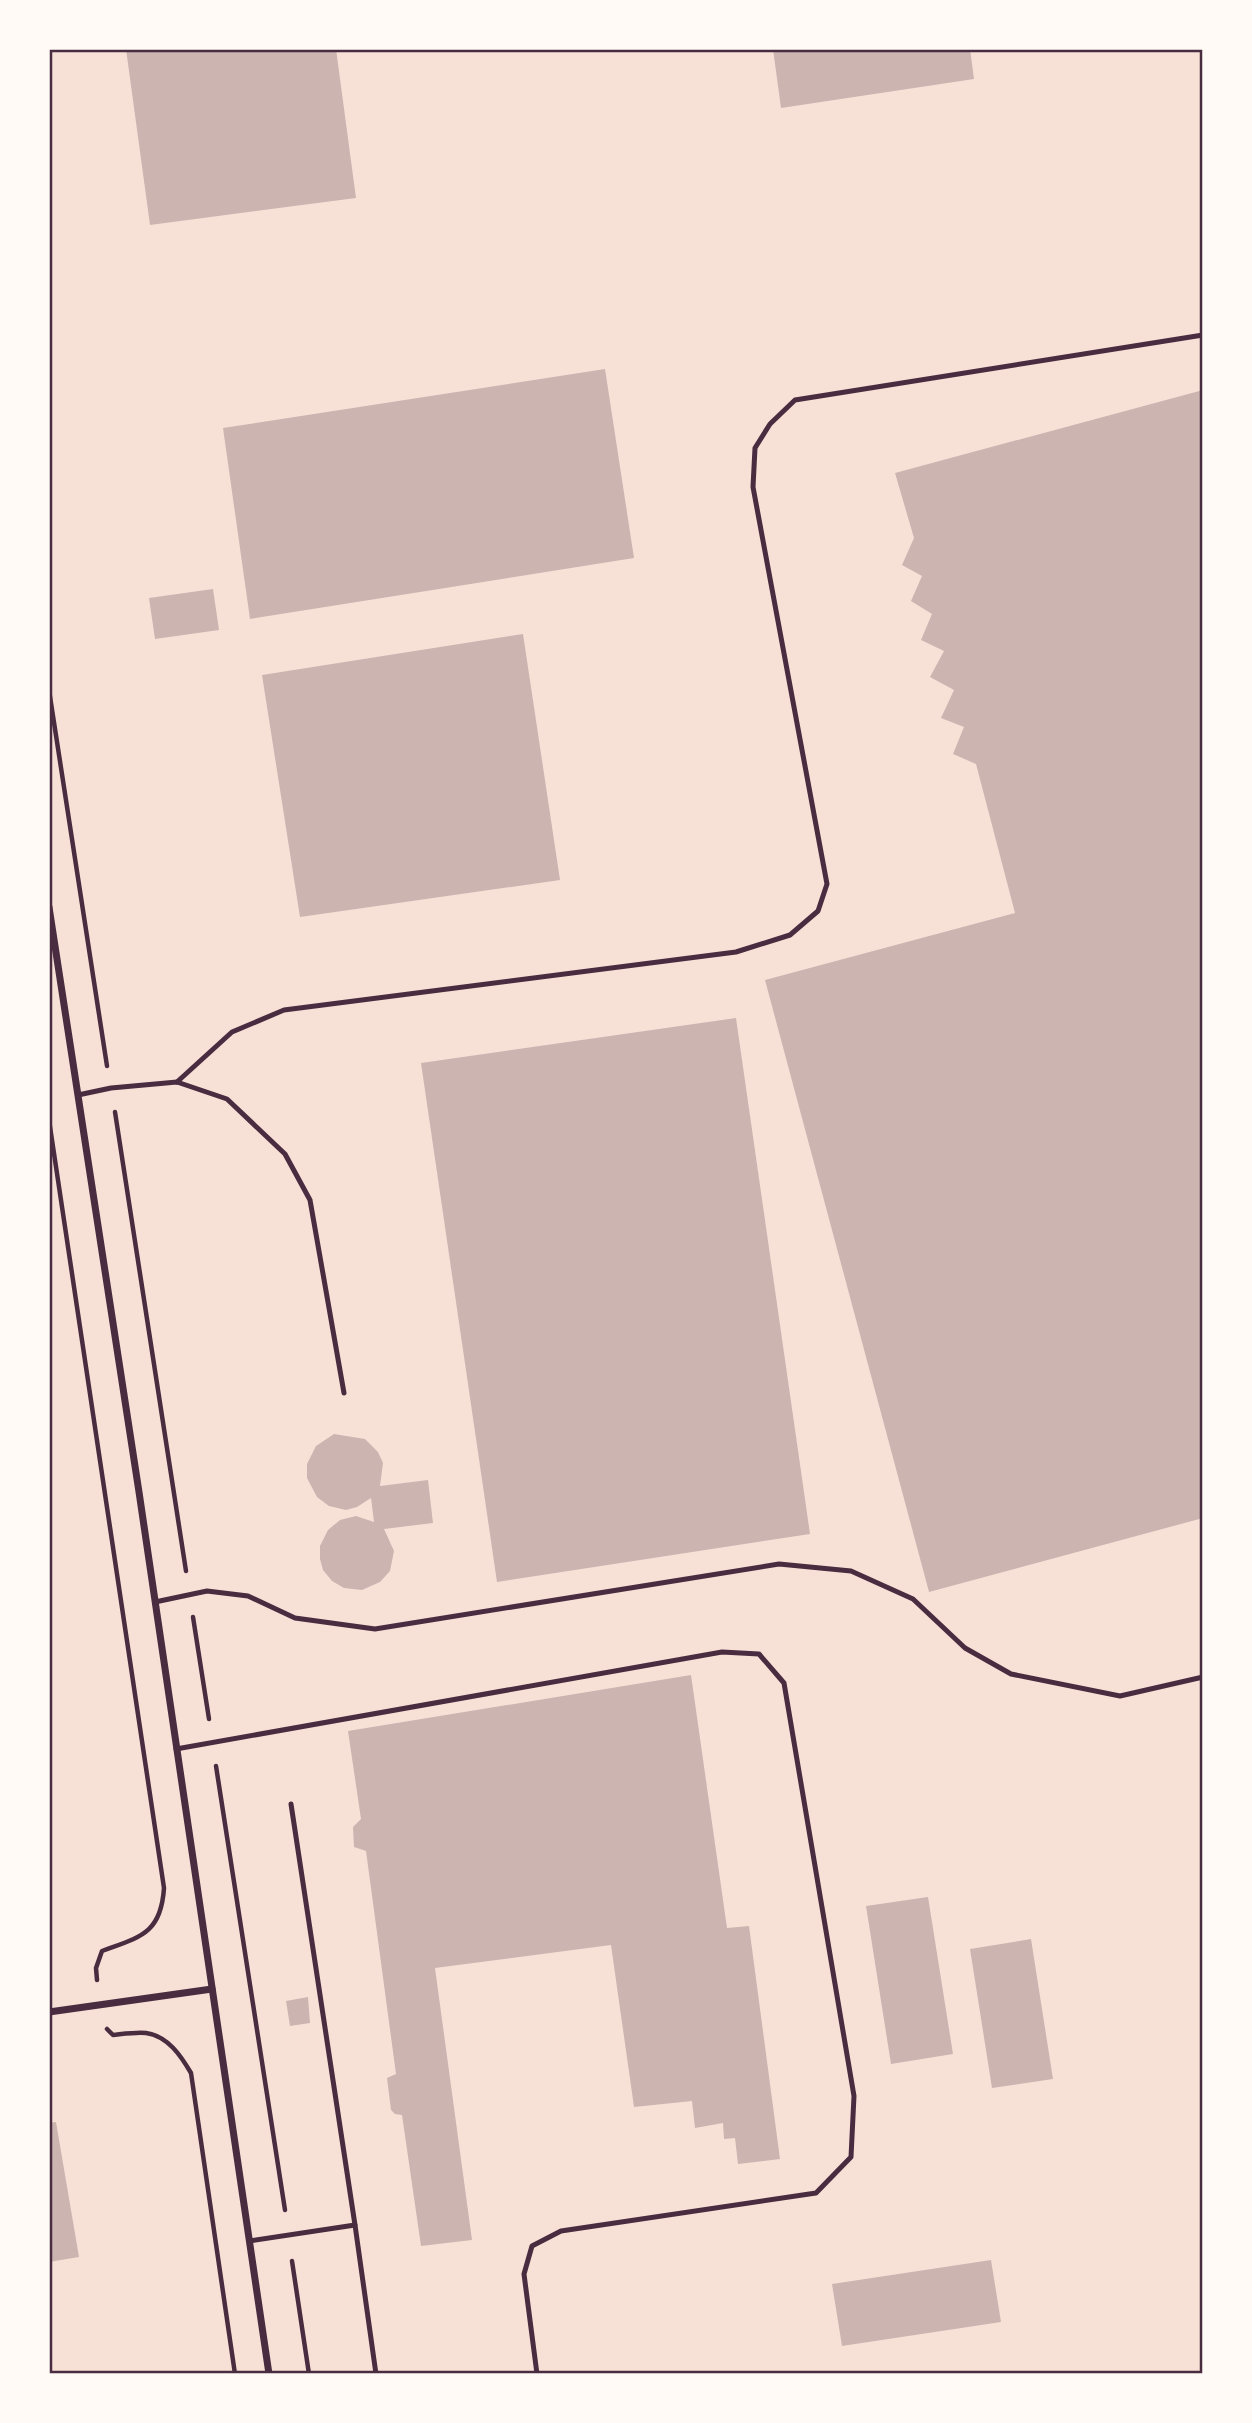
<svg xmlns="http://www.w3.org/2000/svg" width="1252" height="2423" font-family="Jost,sans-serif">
<rect width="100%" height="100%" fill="#f7e1d7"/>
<!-- building -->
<g fill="#ccb4b1">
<polygon points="126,49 336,49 356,198 150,225"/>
<polygon points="773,49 970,49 974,79 781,108"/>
<polygon points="605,369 634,558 250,619 223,428"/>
<polygon points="1203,390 1203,1518 929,1592 765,980 1015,913 976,764 953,754 964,727 941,718 954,690 930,677 944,651 921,640 932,614 911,601 922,576 902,565 914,538 895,473"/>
<polygon points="213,589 219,630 155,639 149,598"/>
<polygon points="523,634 560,880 300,917 262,675"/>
<polygon points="736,1018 810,1534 497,1582 421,1063"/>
<polygon points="334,1434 365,1439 378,1452 383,1463 380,1486 428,1480 433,1523 384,1529 394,1551 390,1571 380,1582 362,1590 344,1588 332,1581 323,1570 320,1559 320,1546 328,1530 340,1520 356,1516 374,1522 371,1498 357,1507 346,1510 329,1506 317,1497 307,1478 307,1464 316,1446"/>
<polygon points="691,1675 727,1928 749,1926 780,2159 738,2164 735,2138 724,2139 723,2123 695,2128 692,2101 634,2107 611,1945 435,1968 472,2240 421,2246 402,2115 395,2114 391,2110 387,2078 396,2074 366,1851 354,1847 353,1827 361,1819 348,1731"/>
<polygon points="928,1897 953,2054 891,2064 866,1906"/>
<polygon points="1031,1939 1053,2079 992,2088 970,1949"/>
<polygon points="308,1997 310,2023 290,2026 286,2001"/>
<polygon points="56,2122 79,2257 49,2262 49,2123"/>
<polygon points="991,2260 1001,2322 842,2346 832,2284"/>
</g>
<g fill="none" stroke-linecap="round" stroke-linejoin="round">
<!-- path -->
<g stroke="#4a2c40" stroke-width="4.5">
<polyline points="49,690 107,1066"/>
<polyline points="115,1112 186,1571"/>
<path d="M49 1120 164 1888C161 1934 140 1937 102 1951L96 1968 97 1980"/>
<polyline points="193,1617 209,1719"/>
<polyline points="216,1766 285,2210"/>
<path d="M107 2029 113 2035C123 2034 136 2032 146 2033 168 2036 181 2056 191 2073L235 2374"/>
<polyline points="292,2261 309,2374"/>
</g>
<!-- service -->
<g stroke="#4a2c40" stroke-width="5">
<polyline points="177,1082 232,1032 284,1010 736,952 790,935 818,911 827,884 753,487 755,448 770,424 795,400 1203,335"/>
<polyline points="78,1095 111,1088 177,1082 227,1099 285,1154 310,1200 344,1393"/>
<polyline points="155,1602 207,1591 248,1596 295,1618 375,1629 779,1564 851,1571 913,1599 965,1648 1011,1674 1120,1696 1203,1677"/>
<polyline points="176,1749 722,1652 759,1654 784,1683 854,2096 851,2157 816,2193 561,2231 532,2246 524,2274 537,2374"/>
<polyline points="355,2225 376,2374"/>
<polyline points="249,2241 355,2225 291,1804"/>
</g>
<!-- minor -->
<g stroke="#4a2c40" stroke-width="7">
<polyline points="49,907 139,1492 269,2374"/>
<polyline points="49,2012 212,1989"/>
</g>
</g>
<!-- border -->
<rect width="1252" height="2423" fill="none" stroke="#fffaf5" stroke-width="102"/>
<rect x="51" y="51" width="1150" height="2321" fill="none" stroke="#4a2c40" stroke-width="2.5"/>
</svg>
